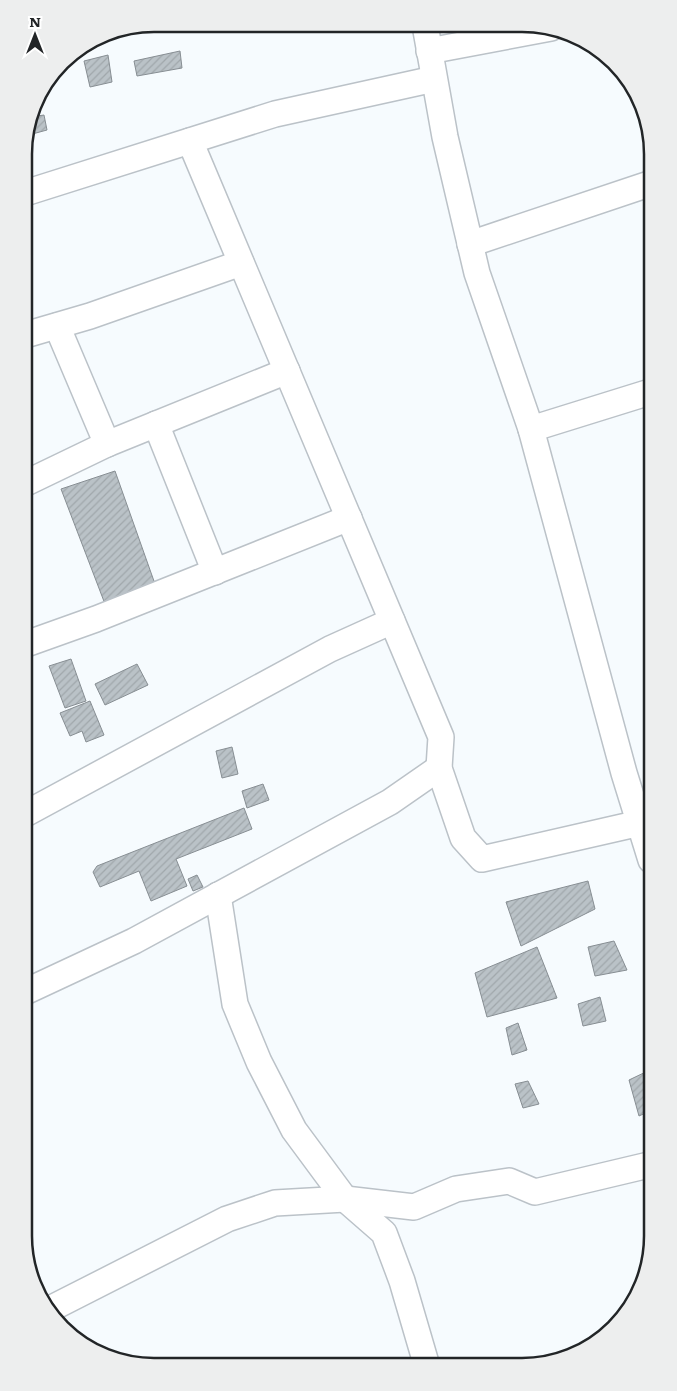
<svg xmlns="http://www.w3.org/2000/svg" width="677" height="1391" font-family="Literata,serif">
<defs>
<pattern id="building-hatch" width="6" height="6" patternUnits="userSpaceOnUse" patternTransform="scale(1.25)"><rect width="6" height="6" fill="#bac2c7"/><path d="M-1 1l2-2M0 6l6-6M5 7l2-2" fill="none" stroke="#a0a7ab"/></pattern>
</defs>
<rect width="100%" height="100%" fill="#f6fbfe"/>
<!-- building -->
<g fill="url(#building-hatch)" stroke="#878e93">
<polygon points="180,51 182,68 137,76 134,61"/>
<polygon points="108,55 112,82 90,87 84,61"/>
<polygon points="44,115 47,130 25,136 31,117"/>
<polygon points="115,471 155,584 105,604 61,489"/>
<polygon points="71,659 86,701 65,708 49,666"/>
<polygon points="137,664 148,685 105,705 95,684"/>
<polygon points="90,701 104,735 86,742 82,731 70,736 60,713"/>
<polygon points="232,747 238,774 222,778 216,751"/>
<polygon points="263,784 269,800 247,808 242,791"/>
<polygon points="244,808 252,829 176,859 187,886 151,901 139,871 100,887 93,872 97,866"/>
<polygon points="197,875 203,887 193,891 188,879"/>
<polygon points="588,881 595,909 521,946 506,902"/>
<polygon points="614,941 627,970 595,976 588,947"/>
<polygon points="537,947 557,998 487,1017 475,973"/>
<polygon points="600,997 606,1021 583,1026 578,1004"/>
<polygon points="518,1023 527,1050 512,1055 506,1028"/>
<polygon points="652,1069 652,1110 639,1116 629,1080"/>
<polygon points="528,1081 539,1104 523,1108 515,1084"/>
</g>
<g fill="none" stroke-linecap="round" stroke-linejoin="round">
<!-- minor casing -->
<g stroke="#bbc2c8" stroke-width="28">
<g id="minor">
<polyline points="425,25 445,137 477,273 531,429 624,773 651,860"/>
<polyline points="429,51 551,28"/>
<polyline points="190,141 441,737 439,768 463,838 482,859 640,823"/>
<polyline points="25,193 275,114 434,79"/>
<polyline points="470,244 649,184"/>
<polyline points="57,326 107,444"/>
<polyline points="25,335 90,316 241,263"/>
<polyline points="156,424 215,572"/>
<polyline points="531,429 650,392"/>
<polyline points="26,483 107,444 287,371"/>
<polyline points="26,644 96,619 349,518"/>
<polyline points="27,813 330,649 392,621"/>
<polyline points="218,895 235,1004 259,1062 294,1130 345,1199 384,1233 402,1281 426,1363"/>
<polyline points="27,991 134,941 390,802 439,768"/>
<polyline points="52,1308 227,1219 275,1203 345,1199 414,1207 456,1189 509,1181 535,1192 653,1164"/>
</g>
</g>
<!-- minor -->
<use href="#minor" stroke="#fff" stroke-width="25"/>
</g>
<!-- crop -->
<path d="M0 0H677V1391H0ZM154 32H522A122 122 0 0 1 644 154V1236A122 122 0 0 1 522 1358H154A122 122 0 0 1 32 1236V154A122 122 0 0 1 154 32Z" fill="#edeeee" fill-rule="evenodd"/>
<path fill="none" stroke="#222527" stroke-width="2.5" d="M154 32H522A122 122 0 0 1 644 154V1236A122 122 0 0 1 522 1358H154A122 122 0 0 1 32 1236V154A122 122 0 0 1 154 32Z"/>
<!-- north arrow -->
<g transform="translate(35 35)" stroke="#ffffff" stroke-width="4" paint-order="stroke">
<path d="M0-4L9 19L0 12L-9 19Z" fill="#222527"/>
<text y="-8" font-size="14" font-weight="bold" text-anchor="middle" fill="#222527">N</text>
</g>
</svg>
